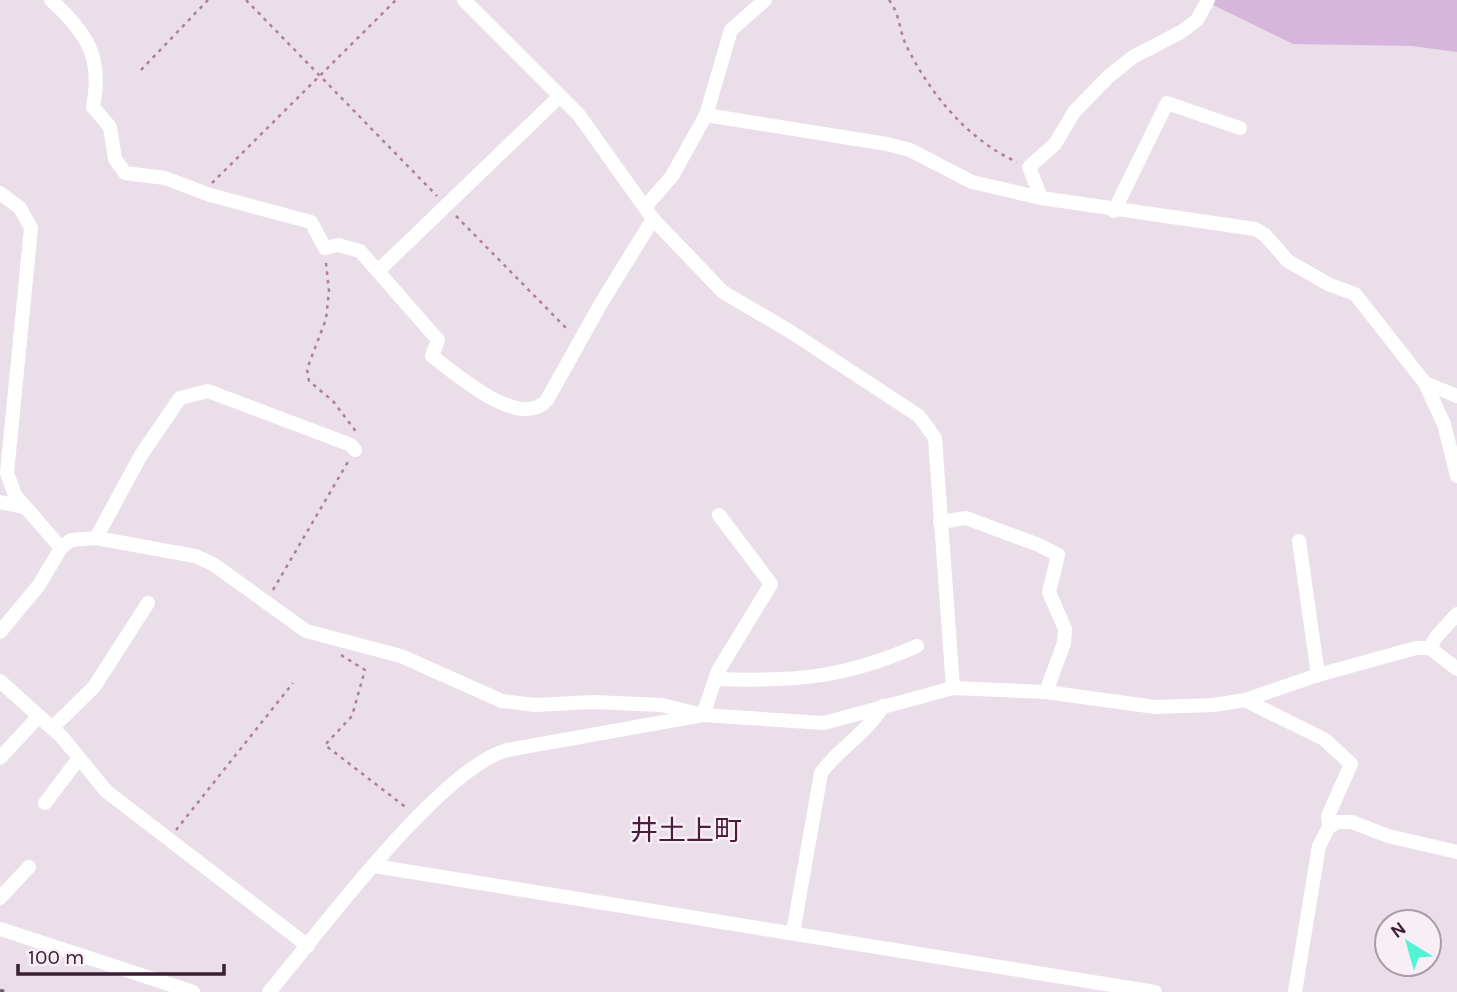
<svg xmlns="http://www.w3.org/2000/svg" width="1457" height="992" font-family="Karla,'Noto Sans JP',sans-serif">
<rect width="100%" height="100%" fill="#eadee8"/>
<!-- green -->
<polygon fill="#d6b6dc" points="1203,0 1457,0 1457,52 1412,46 1293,44"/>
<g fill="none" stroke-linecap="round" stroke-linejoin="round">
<!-- path -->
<g stroke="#ae7ea1" stroke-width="2.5" stroke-dasharray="3.5 5" stroke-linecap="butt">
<polyline points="246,0 437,196"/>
<path d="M889 0C900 14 899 30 906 45 930 94 968 140 1017 162"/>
<polyline points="141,70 208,0"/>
<polyline points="212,183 396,0"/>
<polyline points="456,216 569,331"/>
<polyline points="326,263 329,291 326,319 307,369 309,381 333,401 357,433"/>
<polyline points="273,590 349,460"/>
<polyline points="341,655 365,670 352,716 325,745 408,809"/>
<polyline points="176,830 293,683"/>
</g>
<!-- street -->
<g stroke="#fff" stroke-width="14">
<path d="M51 0C87 33 103 57 93 107L110 127 115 159 125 173 165 178 210 195 311 222 325 248 338 245 360 251 438 340 432 356C456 374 520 431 547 400L600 305 653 219"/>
<polyline points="464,0 579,115 653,219 723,292 791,332 919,416 935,438 953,688"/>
<polyline points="706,115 887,144 910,150 972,182 1041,198 1255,229 1265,235 1288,261 1330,285 1355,294 1425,383 1444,424 1457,476"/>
<polyline points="0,193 20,208 31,228 7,473 15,495 61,548"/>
<polyline points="1041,198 1029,167 1055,144 1074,112 1108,77 1133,57 1181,32 1197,20 1208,0"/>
<polyline points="646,206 672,176 706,115 731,30 765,0"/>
<polyline points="1114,211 1167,103 1240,128"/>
<polyline points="378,271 560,96"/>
<polyline points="1425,383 1457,396"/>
<polyline points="0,502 24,507"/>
<polyline points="940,522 966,518 1039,545 1058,555 1049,592 1065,629 1064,643 1046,692"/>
<polyline points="96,538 141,455 180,398 208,391 351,445 355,450"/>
<polyline points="1299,541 1318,675"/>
<polyline points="0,632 39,585 61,548 71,540 96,538 195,556 213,564 306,631 401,656 502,701 535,705 593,702 662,705 703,715 718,671 771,584 719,515"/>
<polyline points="1430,648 1436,637 1457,614"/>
<path d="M715 679C794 682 844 678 917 646"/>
<polyline points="0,681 62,737 106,791 308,946"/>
<polyline points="1245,700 1324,739 1351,764 1328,816 1329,827"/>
<polyline points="52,728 94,687 148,603"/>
<polyline points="0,758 39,716"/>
<polyline points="45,803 79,758"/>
<polyline points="374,866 1155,992"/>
<polyline points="0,898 29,867"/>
<polyline points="0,929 193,992"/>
<path d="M793 933 821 773C839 748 867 733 883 706"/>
<path d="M269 992C319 933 438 770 507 750L703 715 824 723 953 688 1046 692 1155 707 1214 705 1245 700 1318 675 1416 648H1430L1457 669"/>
<polyline points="1295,992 1319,846 1329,827 1337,822 1352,822 1388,836 1457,852"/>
</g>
<!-- rail -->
<polyline stroke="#76596d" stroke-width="4.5" stroke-dasharray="14 7" stroke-linecap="butt" points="0,991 4,992"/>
</g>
<g text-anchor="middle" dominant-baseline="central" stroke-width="5" stroke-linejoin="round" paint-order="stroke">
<!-- quarter labels -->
<g font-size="28" fill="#4c1c3c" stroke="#f7eef6">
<text x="686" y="830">井土上町</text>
</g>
</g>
<!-- north arrow -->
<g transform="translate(1408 943) rotate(323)"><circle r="33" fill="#f7eef6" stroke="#ab9ba8" stroke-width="2"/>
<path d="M0-5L12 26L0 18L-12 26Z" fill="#53f3d7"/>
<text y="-10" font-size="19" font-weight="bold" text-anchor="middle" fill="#3a1f32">N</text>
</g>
<!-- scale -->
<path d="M18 964v10h206v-10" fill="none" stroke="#3a1f32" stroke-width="3.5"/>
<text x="28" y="964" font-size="21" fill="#3a1f32" stroke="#f7eef6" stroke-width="5" paint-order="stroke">100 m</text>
</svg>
